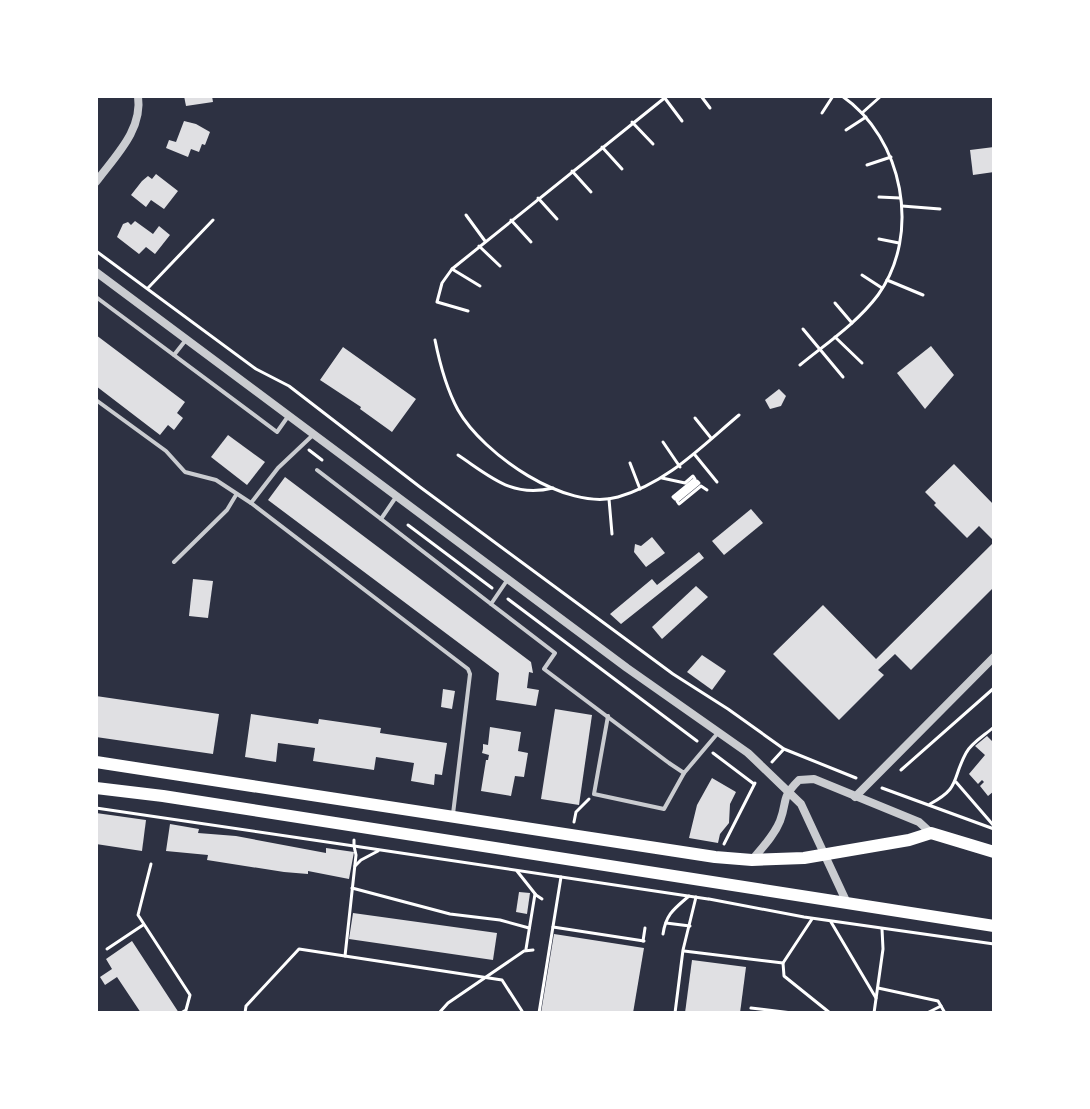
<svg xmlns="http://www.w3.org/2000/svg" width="1090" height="1109" font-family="Figtree,sans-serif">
<rect width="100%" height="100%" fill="#2d3142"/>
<!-- building -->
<g fill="#e0e0e3">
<polygon points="184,96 212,96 213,102 186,106"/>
<polygon points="184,121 196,124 210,132 205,145 202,144 199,152 191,149 188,157 166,148 169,140 176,142"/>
<polygon points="994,147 994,172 973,175 970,150"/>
<polygon points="156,174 178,191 164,209 151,200 146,207 131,195 142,181 148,176 152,179"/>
<polygon points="135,221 153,234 159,226 170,235 155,254 146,247 139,254 117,237 123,224 128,222 131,225"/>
<polygon points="96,335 185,402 177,413 183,418 174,430 168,425 160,435 96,386"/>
<polygon points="931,346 954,375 925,409 897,373"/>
<polygon points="343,347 416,399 392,432 360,409 361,407 320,380"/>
<polygon points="779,389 786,396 781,406 770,409 765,400"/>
<polygon points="228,435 265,462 247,485 211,457"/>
<polygon points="954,464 994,505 992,514 994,516 994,541 979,526 967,538 934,505 936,503 925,492"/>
<polygon points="285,477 531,662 533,673 529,672 527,688 539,690 536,706 496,700 499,673 268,500"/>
<polygon points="751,509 763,523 724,555 712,541"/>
<polygon points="652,537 665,553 646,567 634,552 635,544 641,546"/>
<polygon points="994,542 994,587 911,670 895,654 878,670 884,675 839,720 773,654 823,605 876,659"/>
<polygon points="699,552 704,558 621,624 610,614 652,579 657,585"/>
<polygon points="193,579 213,581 208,618 189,616"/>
<polygon points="696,586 708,597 662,639 652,627"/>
<polygon points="702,655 726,671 712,690 687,672"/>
<polygon points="443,689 455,691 452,709 441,707"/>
<polygon points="96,696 219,714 213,754 96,737"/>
<polygon points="555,709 592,715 579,805 541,799"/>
<polygon points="251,714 318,724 319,719 381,728 380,733 447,743 442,775 435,774 434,785 411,781 414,763 376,757 374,770 313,761 315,748 278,743 276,762 245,757"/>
<polygon points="490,727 521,732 518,751 528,753 524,777 515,776 511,796 481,791 486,760 488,760 489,755 482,753 483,749 483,744 488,745"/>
<polygon points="987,736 994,743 994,791 988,796 980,786 984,782 982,780 978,784 969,774 985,755 975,746"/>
<polygon points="712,778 736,792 730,804 729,823 720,834 718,843 689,838 697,805"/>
<polygon points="96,813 146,820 142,851 96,844"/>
<polygon points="170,824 199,829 198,833 236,836 326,853 326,848 354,852 349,879 308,871 308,874 284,872 207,860 208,855 166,851"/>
<polygon points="519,892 530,893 527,914 516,912"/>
<polygon points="353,913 497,933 493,960 349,939"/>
<polygon points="554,934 644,948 633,1013 541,1013"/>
<polygon points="132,941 179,1013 141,1013 117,977 105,985 100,977 112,969 106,959"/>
<polygon points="692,960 746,967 740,1013 685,1013"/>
</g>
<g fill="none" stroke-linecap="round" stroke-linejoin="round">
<!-- path -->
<g stroke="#fff" stroke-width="3">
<polyline points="701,96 710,108"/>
<polyline points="664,97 682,121"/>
<polyline points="822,113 833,96"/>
<polyline points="862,113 881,96"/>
<polyline points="632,122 653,144"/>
<polyline points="846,130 866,117"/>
<polyline points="602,147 622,169"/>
<polyline points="867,165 891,157"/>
<polyline points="572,171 591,192"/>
<polyline points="879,197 900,198"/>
<polyline points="538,198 557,219"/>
<polyline points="902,206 940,209"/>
<polyline points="466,215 485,241"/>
<polyline points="511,220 531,242"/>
<polyline points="879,239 899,243"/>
<polyline points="479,246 500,266"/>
<polyline points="96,251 256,369 289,386 420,487 673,674 728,709 784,749 856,778"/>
<polyline points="452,269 480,286"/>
<polyline points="862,275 882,288"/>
<polyline points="887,280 923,295"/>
<polyline points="148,288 213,220"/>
<polyline points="835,303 852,323"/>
<polyline points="468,311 437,302 442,283 452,269 667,96"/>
<polyline points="803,329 843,377"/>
<polyline points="835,337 862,363"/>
<path d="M435 340C440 365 446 388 458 410 483 454 566 512 618 497 667 483 701 447 739 415"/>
<path d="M800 365C827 343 857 323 878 295 922 234 903 138 842 96"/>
<polyline points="695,418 711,438"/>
<polyline points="663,442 680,467"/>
<polyline points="309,450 322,460"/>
<path d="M458 455C491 477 512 498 553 488"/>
<polyline points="695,455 717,482"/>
<polyline points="630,463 640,489"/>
<polyline points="662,478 685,483 693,476 695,479 673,497 675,499 697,481 699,483 677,501 679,504 701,486 707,490"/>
<polyline points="609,499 612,534"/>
<polyline points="408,525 492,588"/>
<polyline points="508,599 697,741"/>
<polyline points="713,753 754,784"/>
<polyline points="772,762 783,750"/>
<polyline points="901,770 994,688"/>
<polyline points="956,782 994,826"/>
<polyline points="882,788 994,829"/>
<path d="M930 804C961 787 951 781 966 753 971 743 985 735 994 727"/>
<polyline points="96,808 354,846 356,855 345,956"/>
<polyline points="574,822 576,812 589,799"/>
<polyline points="354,840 354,846 708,899"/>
<polyline points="724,844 755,783"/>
<polyline points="151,864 138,915 190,995 186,1010 181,1013"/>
<polyline points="355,866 361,860 378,851"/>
<polyline points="517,871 536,895 542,899"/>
<polyline points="352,888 450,914 500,920 529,928"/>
<polyline points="709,899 804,917 994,944"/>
<polyline points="812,919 783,963 784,976 830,1013"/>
<polyline points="831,922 876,998"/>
<polyline points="666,923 690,926"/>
<polyline points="553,927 644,941"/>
<path d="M663 934C666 914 674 909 689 896"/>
<polyline points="643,941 645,928"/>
<polyline points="107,949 143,925"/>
<polyline points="526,949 535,894"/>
<polyline points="684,951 783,963"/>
<polyline points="878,988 938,1001 945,1013"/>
<polyline points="751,1008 792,1013"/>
<polyline points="245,1013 246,1006 299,949 502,980 522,1011"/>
<polyline points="439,1013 448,1003 524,951 533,950"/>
<polyline points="539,1013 561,877"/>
<polyline points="675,1013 683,950 696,897"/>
<polyline points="874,1013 883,949 882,929"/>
<polyline points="927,1013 941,1006"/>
</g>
<!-- service -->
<g stroke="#caccd0" stroke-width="4">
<polyline points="96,297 277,432 289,415"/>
<polyline points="174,355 185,341"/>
<polyline points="96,400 166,451 185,472 216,480 251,503 468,669 470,674 453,814"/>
<polyline points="317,470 381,519"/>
<polyline points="396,497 381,519 491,604"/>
<polyline points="251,503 278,468 314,434"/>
<polyline points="174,562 227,510 236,495"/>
<polyline points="508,579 491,604 555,653 544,669 669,763 684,773 717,734"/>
<polyline points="608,716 594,794 664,809 684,773"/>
</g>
<!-- minor -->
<g stroke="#caccd0" stroke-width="8">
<path d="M96 182C115 156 143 130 138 96"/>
<polyline points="96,272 627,668 748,753 801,804 847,903"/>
<polyline points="855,797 994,657"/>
<path d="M752 860C762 848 774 836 780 821 788 800 780 799 799 780L814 779 919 822 931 833"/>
</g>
<!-- secondary -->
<g stroke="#fff" stroke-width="12">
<polyline points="96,762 715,857 752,860 804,858 909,840 931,833 994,852"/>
<polyline points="96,788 163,796 994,926"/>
</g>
</g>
<!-- border -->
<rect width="1090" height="1109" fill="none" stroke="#ffffff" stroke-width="196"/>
</svg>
